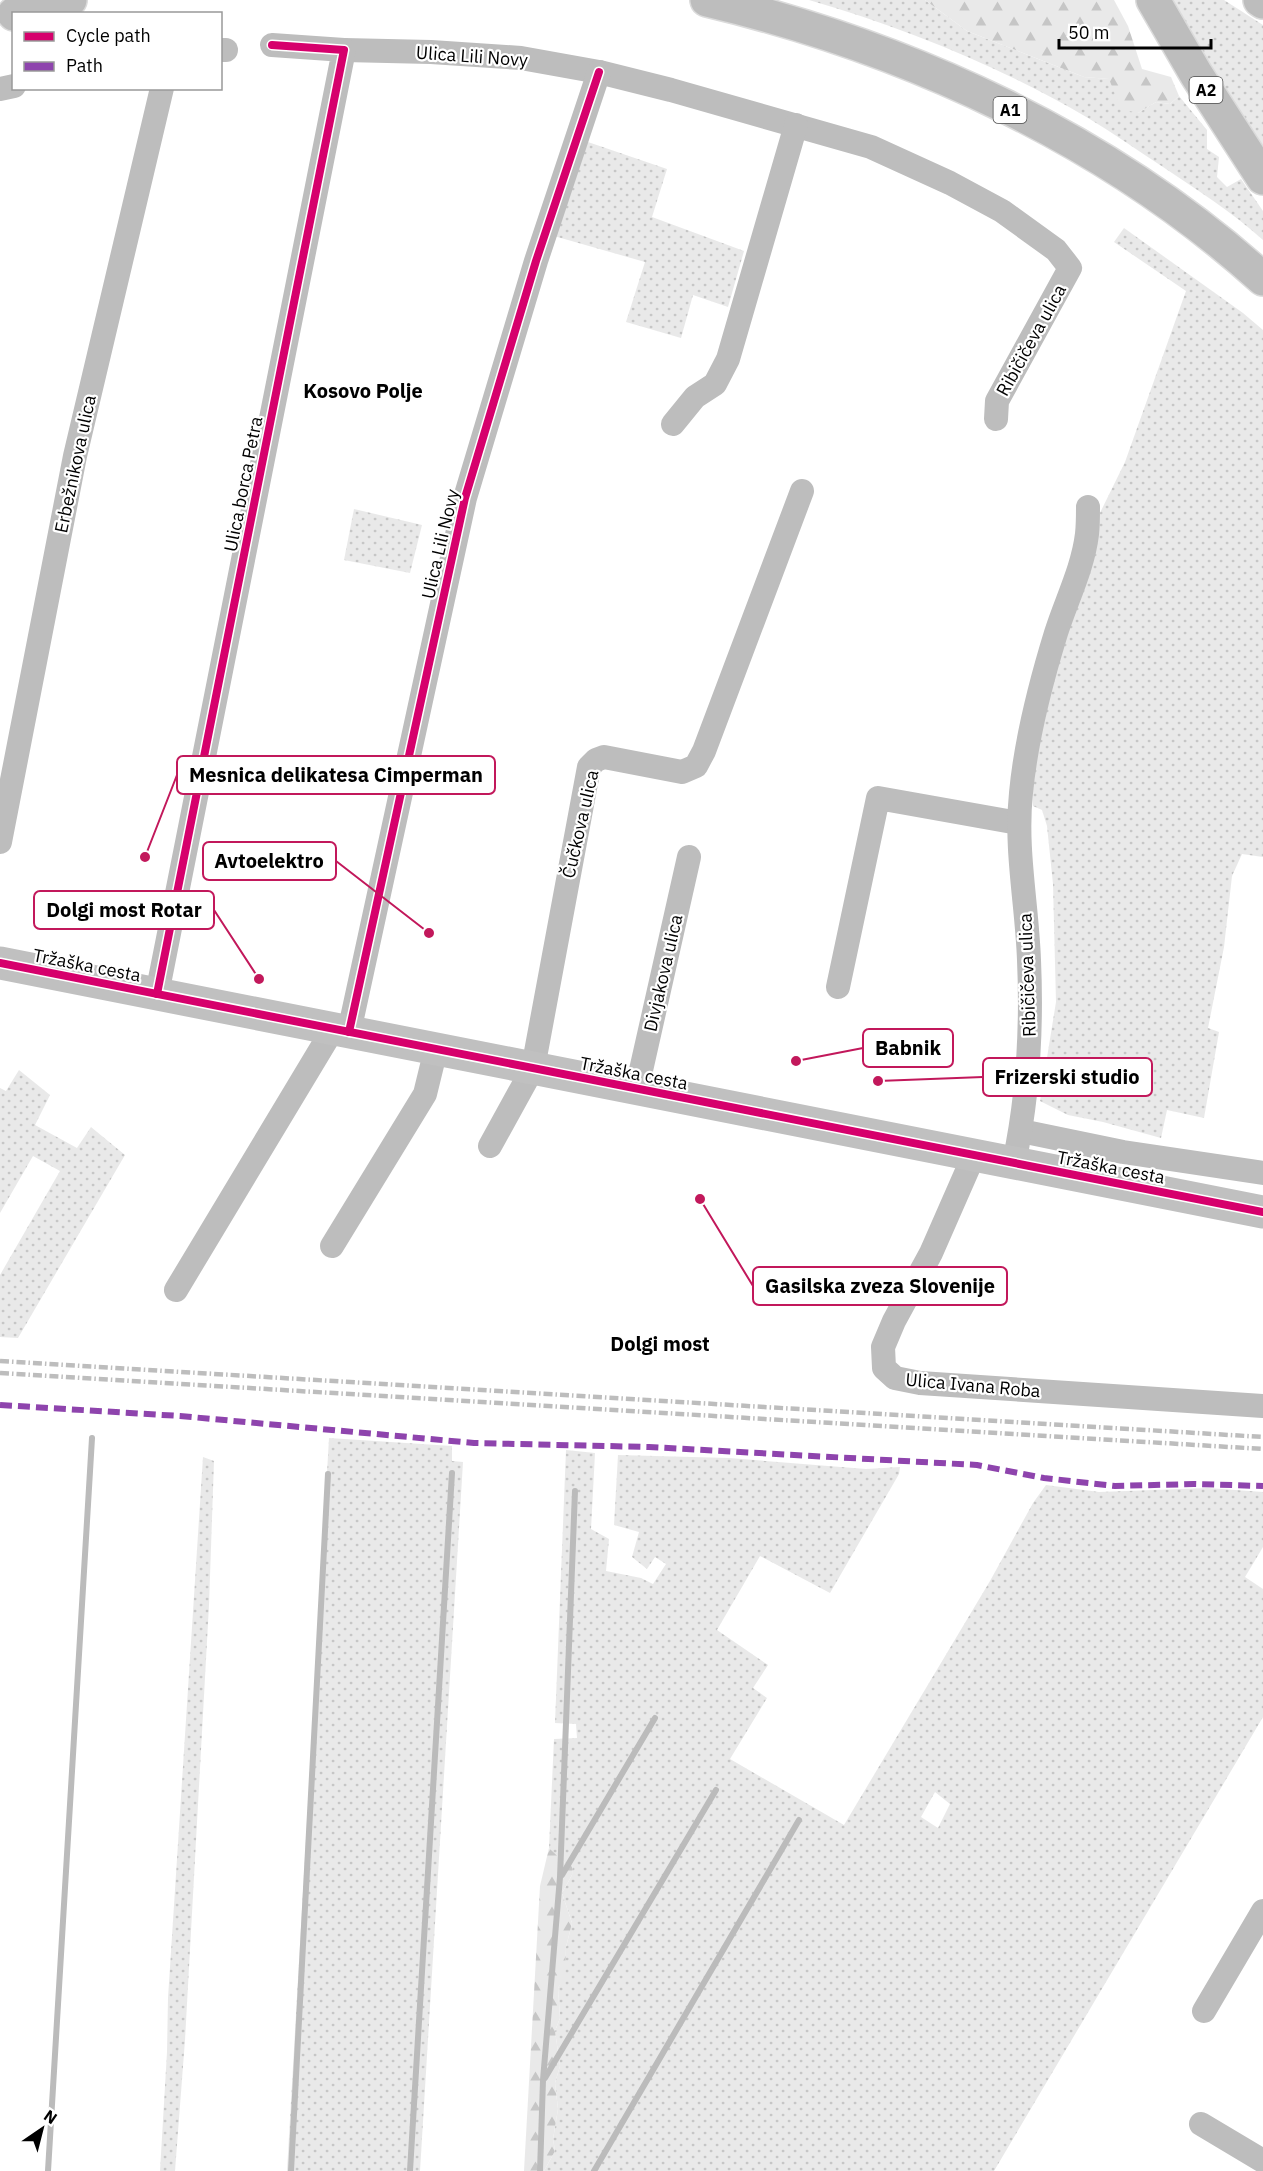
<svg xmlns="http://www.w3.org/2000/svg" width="1263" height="2171" font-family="'IBM Plex Sans',sans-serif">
<defs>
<pattern id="grass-dots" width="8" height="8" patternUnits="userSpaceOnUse" patternTransform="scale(1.5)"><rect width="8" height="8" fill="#e9e9e9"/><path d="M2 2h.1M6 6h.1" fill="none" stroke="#c6c6c6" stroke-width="1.8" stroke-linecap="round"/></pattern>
<pattern id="forest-firs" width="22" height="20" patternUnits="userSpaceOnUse" patternTransform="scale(1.5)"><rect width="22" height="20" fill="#e9e9e9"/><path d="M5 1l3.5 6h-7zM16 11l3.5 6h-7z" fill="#c6c6c6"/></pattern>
</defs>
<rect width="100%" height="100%" fill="#fff"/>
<!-- grass -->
<g fill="url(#grass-dots)" fill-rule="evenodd">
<path d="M809 0H925L967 31 1084 77 1110 79 1138 113 1156 102 1170 104 1179 96 1207 130V149L1219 157 1217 177 1227 187 1241 179 1263 211V240C1232 212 1196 189 1160 165 1137 150 1113 133 1088 118 1002 67 905 28 809 0Z"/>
<polygon points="1166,0 1224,0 1263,25 1263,154"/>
<polygon points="585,141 667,169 652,217 744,251 728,307 693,295 681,338 626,322 645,262 554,236"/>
<polygon points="1124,228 1243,313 1263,330 1263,857 1242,854 1232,876 1224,947 1208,1028 1219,1032 1204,1118 1167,1110 1161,1138 1103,1122 1068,1115 1040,1101 1056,1002 1053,884 1047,826 1042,810 1033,806 1033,765 1056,666 1096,521 1125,462 1186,291 1114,242"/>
<polygon points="354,509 422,525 410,573 344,560"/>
<polygon points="19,1070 50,1095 35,1125 77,1148 91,1127 125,1155 18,1338 0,1337 0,1275 60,1171 33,1156 0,1213 0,1088 6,1091"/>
<polygon points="329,1438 452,1446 452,1461 463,1462 420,2171 287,2171"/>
<path d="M566 1450 595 1453 591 1529 609 1539 606 1571 641 1578 653 1584 666 1564 655 1557 647 1569 632 1557 639 1532 614 1525 618 1455 729 1458 866 1469 900 1467 899 1474 830 1593 760 1556 717 1630 768 1665 753 1688 767 1698 730 1759 844 1825 990 1581 1033 1503 1046 1485 1099 1492 1208 1488 1263 1492V1547L1245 1577 1263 1589V1717L994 2171H544L555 2151 553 2139 558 2109 555 2083 560 2066 555 2031 560 2018 558 1988 564 1977 566 1947 572 1923 562 1893 572 1875 573 1855 566 1864 549 1848 554 1739 577 1738 576 1724 555 1723ZM935 1792 950 1804 938 1828 921 1817Z"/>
<polygon points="203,1457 214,1461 209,1605 185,2040 175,2171 160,2171 167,2052 168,1998"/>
</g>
<!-- forest -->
<g fill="url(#forest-firs)">
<polygon points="925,0 1114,0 1128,26 1142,69 1171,77 1179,96 1170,104 1156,102 1138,113 1121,109 1109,79 1084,77 967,31"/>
<polygon points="549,1848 566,1864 574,1854 572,1875 562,1893 572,1923 566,1947 565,1977 558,1988 560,2018 555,2031 560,2066 555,2083 558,2109 553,2139 555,2151 544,2171 524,2171 540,1886"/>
</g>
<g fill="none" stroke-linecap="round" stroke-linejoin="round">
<!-- stream -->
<g stroke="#bbb" stroke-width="6">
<polyline points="562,1875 655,1718"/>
<polyline points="545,2078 716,1790"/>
<polyline points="48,2171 92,1438"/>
<polyline points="291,2171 328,1474"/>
<polyline points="410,2171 452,1473"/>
<polyline points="540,2171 543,2080 560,1877 575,1491"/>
<polyline points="594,2171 799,1820"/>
</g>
<!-- highway casing -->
<g stroke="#dbdbdb" stroke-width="36">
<g id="highway">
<path d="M707 0C909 48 1108 139 1263 279"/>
<polyline points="1153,0 1196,74 1263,178"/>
<polyline points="1260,0 1263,2"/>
<polyline points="14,14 70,0"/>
</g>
</g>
<!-- street -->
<g stroke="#bdbdbd" stroke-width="24">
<polyline points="220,50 226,50"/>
<polyline points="344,50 431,52 521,58 599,72 671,90 871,147 950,183 1002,211 1056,250 1070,268 997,401 996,419"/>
<polyline points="0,89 14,86"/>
<polyline points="673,424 695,397 715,384 728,359 796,125"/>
<polyline points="0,842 75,456 162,88"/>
<polyline points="838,987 878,798 1018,823"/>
<polyline points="157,994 344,50 272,45"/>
<polyline points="349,1032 465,498 536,261 599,72"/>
<polyline points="637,1088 689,857"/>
<polyline points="1021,1131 1123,1152 1263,1173"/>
<polyline points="490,1146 533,1068 589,767 596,760 604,757 682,772 696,766 704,751 802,491"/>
<polyline points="974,1155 931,1253 894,1321 883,1347 884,1368 895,1378 920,1383 1263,1406"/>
<path d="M1014 1163C1028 1097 1032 1028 1029 960 1027 904 1015 849 1021 793 1026 739 1040 685 1056 633 1066 601 1083 568 1087 534 1088 525 1088 515 1088 507"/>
<polyline points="332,1246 425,1094 436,1049"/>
<polyline points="176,1290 333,1029"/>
<polyline points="1204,2011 1263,1911"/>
<polyline points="1201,2124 1263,2161"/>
</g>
<!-- secondary -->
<polyline stroke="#c0c0c0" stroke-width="33" points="0,963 1263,1212"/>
<!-- highway -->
<use href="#highway" stroke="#bdbdbd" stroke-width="33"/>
<!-- rail -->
<g stroke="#bdbdbd" stroke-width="4.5" stroke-dasharray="9 3 1.5 3" stroke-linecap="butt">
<polyline points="0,1361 1263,1437"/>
<polyline points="0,1373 1263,1449"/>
</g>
<!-- quiet -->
<polyline stroke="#8e44ad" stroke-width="6" stroke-dasharray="12 6" stroke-linecap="butt" points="0,1405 180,1416 474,1443 649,1447 977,1465 1044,1478 1115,1486 1194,1484 1263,1486"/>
<!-- cycleway casing -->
<g stroke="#fff" stroke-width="11">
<g id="cycleway">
<polyline points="0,963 1263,1212"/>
<polyline points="157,994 344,50 272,45"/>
<polyline points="349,1032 465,498 536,261 599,72"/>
</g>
</g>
<!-- cycleway -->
<use href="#cycleway" stroke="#d6006c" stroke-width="8"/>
</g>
<g text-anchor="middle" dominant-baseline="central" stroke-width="4.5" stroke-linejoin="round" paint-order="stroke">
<!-- shield labels -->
<g fill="#fff" stroke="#4c4c4c" stroke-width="1.5">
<rect x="1189.5" y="77" width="33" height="26" rx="4.5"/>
<rect x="993.5" y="97" width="33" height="26" rx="4.5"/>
</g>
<g font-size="16" font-weight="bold" fill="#000">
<text x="1206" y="90">A2</text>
<text x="1010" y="110">A1</text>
</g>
<!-- street labels -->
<g font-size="18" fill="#000" stroke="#fff">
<text transform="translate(472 56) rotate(4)">Ulica Lili Novy</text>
<text transform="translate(1031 340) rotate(-61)">Ribičičeva ulica</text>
<text transform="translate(75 464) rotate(-78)">Erbežnikova ulica</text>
<text transform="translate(243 484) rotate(-79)">Ulica borca Petra</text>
<text transform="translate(440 544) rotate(-77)">Ulica Lili Novy</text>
<text transform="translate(580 824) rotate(-77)">Čučkova ulica</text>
<text transform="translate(87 965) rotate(11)">Tržaška cesta</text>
<text transform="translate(663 973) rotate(-77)">Divjakova ulica</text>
<text transform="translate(1027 975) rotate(-92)">Ribičičeva ulica</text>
<text transform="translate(634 1073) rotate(11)">Tržaška cesta</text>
<text transform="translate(1111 1167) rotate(11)">Tržaška cesta</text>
<text transform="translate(973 1385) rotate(5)">Ulica Ivana Roba</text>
</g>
<!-- neighbourhood labels -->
<g font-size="20" font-weight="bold" fill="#000" stroke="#fff">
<text x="363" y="390">Kosovo Polje</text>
<text x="660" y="1343">Dolgi most</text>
</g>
</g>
<!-- callouts -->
<path fill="none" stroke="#c2185b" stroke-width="2" d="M145 857L177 775M429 933L336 861M259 979L214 910M796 1061L863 1048M878 1081L983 1077M700 1199L753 1286"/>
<g fill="#c2185b" stroke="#fff" stroke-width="2">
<circle cx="145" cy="857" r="6"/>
<circle cx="429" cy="933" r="6"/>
<circle cx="259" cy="979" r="6"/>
<circle cx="796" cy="1061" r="6"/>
<circle cx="878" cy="1081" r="6"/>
<circle cx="700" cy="1199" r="6"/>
</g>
<g fill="#fff" stroke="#c2185b" stroke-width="2">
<rect x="177" y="756" width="318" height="38" rx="6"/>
<rect x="203" y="842" width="133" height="38" rx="6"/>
<rect x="34" y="891" width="180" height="38" rx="6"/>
<rect x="863" y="1029" width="90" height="38" rx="6"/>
<rect x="983" y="1058" width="169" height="38" rx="6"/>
<rect x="753" y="1267" width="254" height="38" rx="6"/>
</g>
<g font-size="20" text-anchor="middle" font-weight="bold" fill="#000">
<text x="336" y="782">Mesnica delikatesa Cimperman</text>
<text x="269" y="868">Avtoelektro</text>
<text x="124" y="917">Dolgi most Rotar</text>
<text x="908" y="1055">Babnik</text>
<text x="1067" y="1084">Frizerski studio</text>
<text x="880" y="1293">Gasilska zveza Slovenije</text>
</g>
<!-- legend -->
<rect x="12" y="12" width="210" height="78" fill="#ffffff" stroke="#999999" stroke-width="1.5"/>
<rect x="24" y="32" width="30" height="9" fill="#d6006c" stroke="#999999" stroke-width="1.5"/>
<text x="66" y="42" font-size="18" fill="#000000">Cycle path</text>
<rect x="24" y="62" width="30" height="9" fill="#8e44ad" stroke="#999999" stroke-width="1.5"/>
<text x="66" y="72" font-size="18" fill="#000000">Path</text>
<!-- north arrow -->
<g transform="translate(42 2129) rotate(35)" stroke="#ffffff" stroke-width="4.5" paint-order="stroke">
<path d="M0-4.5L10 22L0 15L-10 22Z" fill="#000000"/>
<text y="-9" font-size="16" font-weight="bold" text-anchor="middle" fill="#000000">N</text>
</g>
<!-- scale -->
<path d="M1059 39v9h152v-9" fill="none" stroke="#000000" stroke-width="3"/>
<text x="1068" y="39" font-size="18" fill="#000000" stroke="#ffffff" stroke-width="4.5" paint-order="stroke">50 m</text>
</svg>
